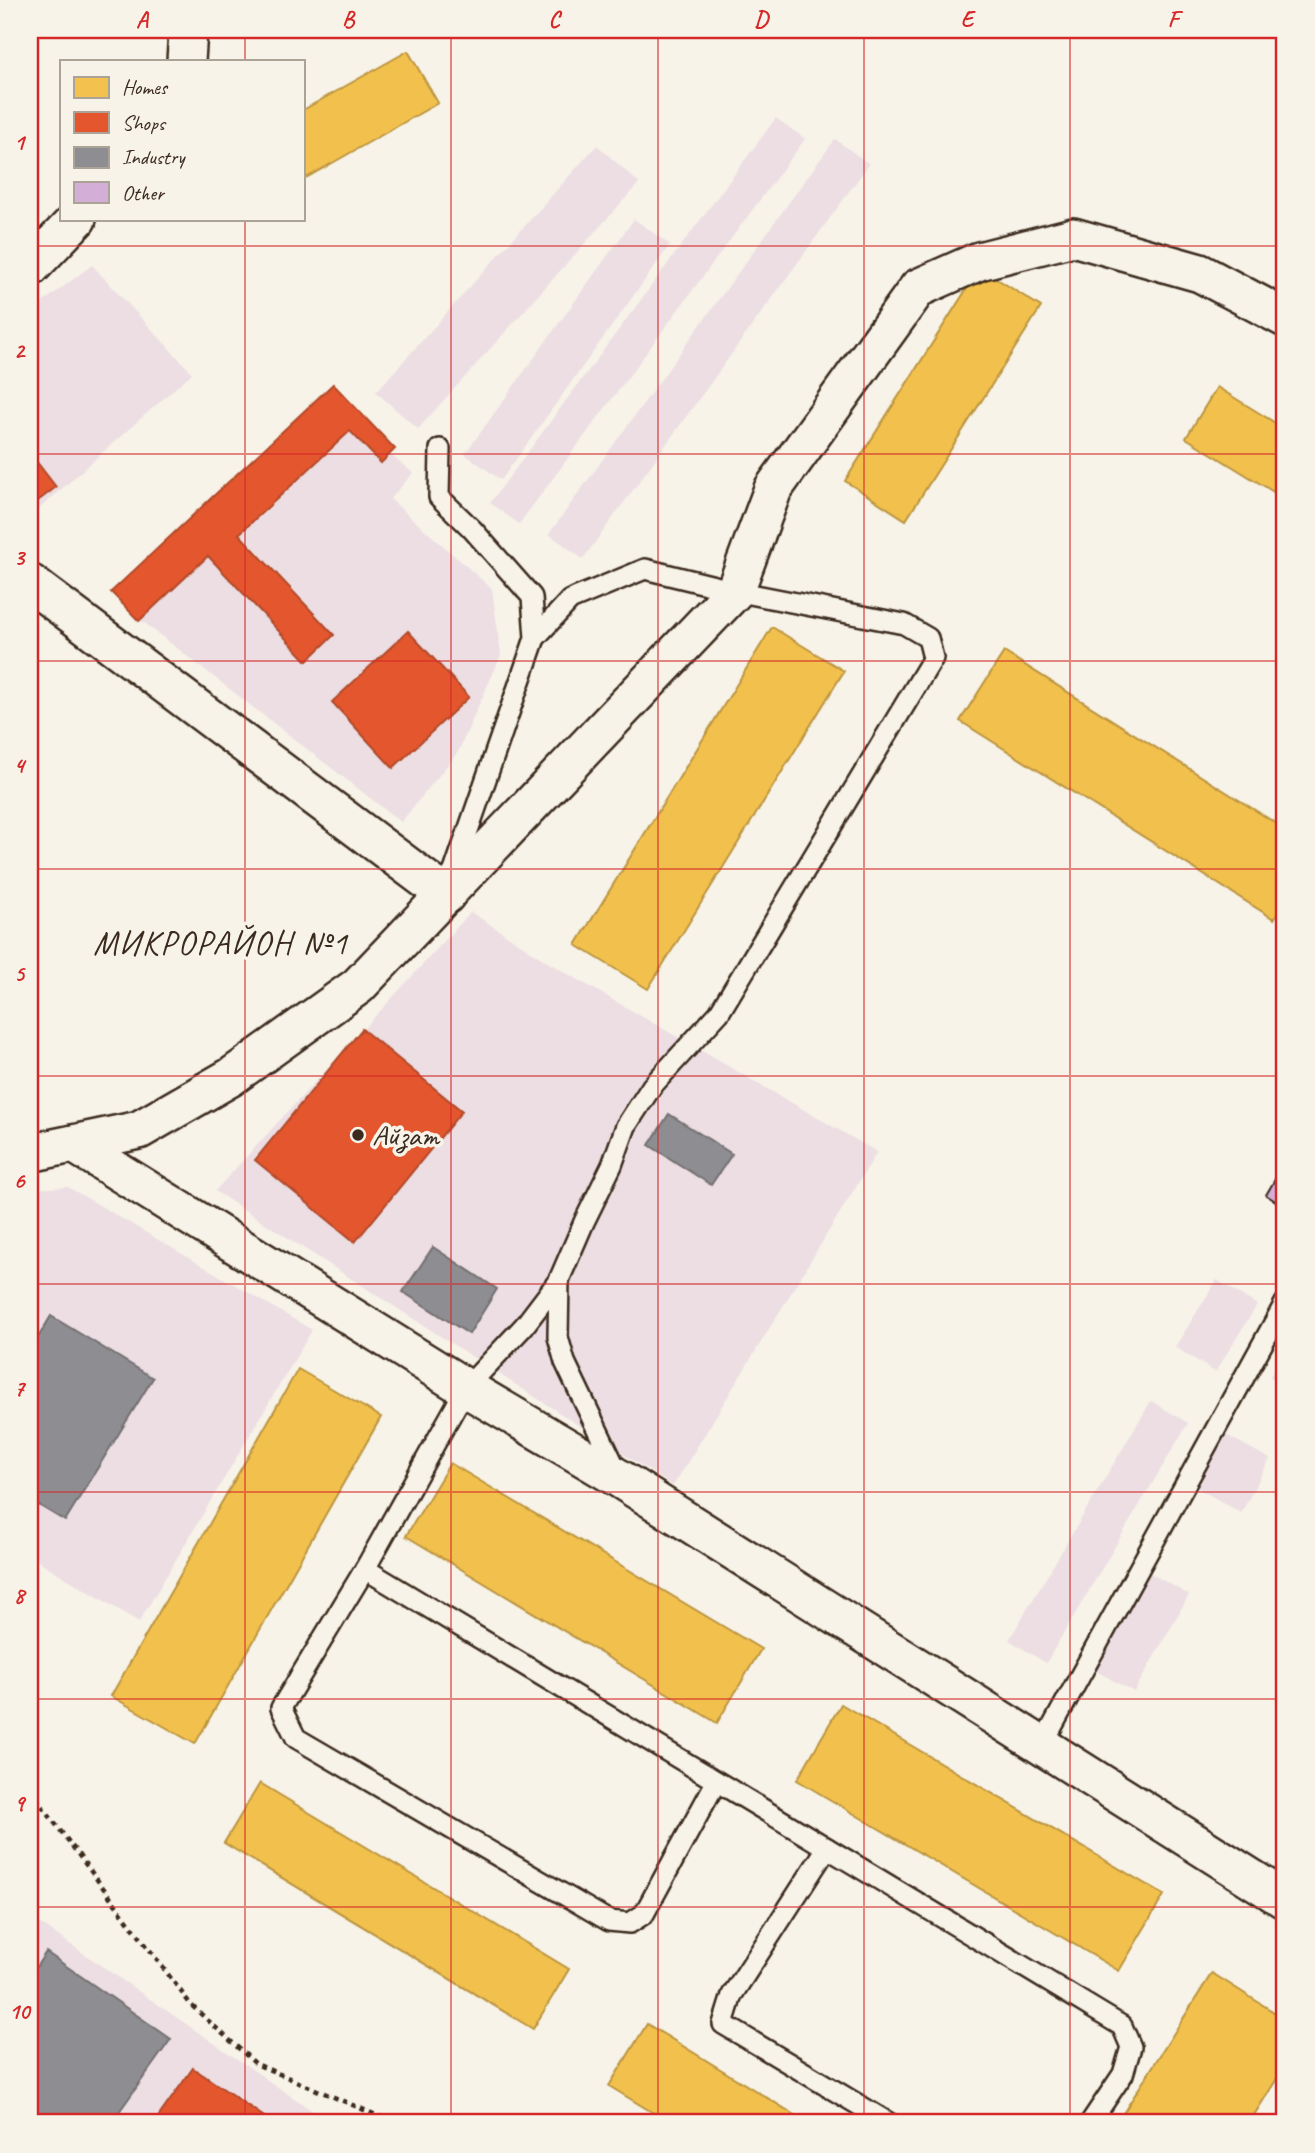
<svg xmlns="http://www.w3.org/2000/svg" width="1315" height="2153" font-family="Caveat,sans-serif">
<rect width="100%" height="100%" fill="#f7f3e8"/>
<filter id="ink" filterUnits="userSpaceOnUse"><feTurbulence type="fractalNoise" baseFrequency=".0143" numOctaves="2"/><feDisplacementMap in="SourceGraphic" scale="14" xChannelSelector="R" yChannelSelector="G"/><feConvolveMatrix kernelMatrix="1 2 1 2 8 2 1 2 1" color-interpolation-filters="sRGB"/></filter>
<g filter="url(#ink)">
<!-- built -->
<g fill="#ecdee3">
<polygon points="776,118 805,139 519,524 490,503"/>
<polygon points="835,139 869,164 583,559 549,534"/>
<polygon points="597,145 639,183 418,429 376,392"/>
<polygon points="634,219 670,245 501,480 465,454"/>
<polygon points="92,265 192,373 30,517 30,312"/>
<polygon points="343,416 413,473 390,499 492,589 501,655 458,752 401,822 129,611"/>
<polygon points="471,912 549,963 877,1152 673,1486 215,1191"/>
<polygon points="68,1187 312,1330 139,1622 30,1556 30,1189"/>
<polygon points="1217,1280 1257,1305 1215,1372 1175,1347"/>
<polygon points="1285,1346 1285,1385 1270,1377"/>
<polygon points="1151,1401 1188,1423 1046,1663 1009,1640"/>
<polygon points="1226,1435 1270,1459 1241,1513 1196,1487"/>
<polygon points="1150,1573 1189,1595 1134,1692 1096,1671"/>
<polygon points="30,1917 32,1918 330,2123 30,2123"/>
</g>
<!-- homes -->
<g fill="#f2c14e" stroke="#bb9440" stroke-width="2">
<polygon points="408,51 438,103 306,178 303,173 303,110"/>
<polygon points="980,268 1041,307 906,520 845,481"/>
<polygon points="1217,387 1285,429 1285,499 1186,438"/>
<polygon points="772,627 844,671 648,989 576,945"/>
<polygon points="1004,652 1285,829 1285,901 1274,919 960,721"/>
<polygon points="298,1369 381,1417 195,1744 111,1696"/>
<polygon points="450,1463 761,1649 717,1723 406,1536"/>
<polygon points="841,1704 1164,1895 1119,1971 797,1780"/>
<polygon points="260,1783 569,1969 533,2029 224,1843"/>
<polygon points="1212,1973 1285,2019 1285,2066 1249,2123 1117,2123"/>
<polygon points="647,2024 808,2123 670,2123 609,2086"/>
</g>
<!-- shops -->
<g fill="#e4572e" stroke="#b14a29" stroke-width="2">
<polygon points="333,384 395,449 381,463 350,431 239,534 334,635 307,661 208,556 139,621 111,592"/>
<polygon points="30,453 56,487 30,507"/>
<polygon points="408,631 469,697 393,768 332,702"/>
<polygon points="362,1029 462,1111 355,1242 255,1160"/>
<polygon points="193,2068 273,2123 154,2123"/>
</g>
<!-- industry -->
<g fill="#8d8d92" stroke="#746f6f" stroke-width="2">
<polygon points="669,1114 732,1154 711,1185 649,1145"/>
<polygon points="433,1247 497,1289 469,1334 403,1292"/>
<polygon points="51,1316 153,1378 65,1521 30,1500 30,1351"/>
<polygon points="46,1952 171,2039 111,2123 30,2123 30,1976"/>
</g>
<!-- building -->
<polygon fill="#d3aed7" stroke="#3b2a1e" stroke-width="2" points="1285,1162 1285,1207 1266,1195"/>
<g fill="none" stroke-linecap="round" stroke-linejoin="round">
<!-- lane casing -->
<g stroke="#3b2a1e" stroke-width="24">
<g id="lane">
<polyline points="440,449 439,497 472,529 532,597 535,638 453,874"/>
<polyline points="535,638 570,600 645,569 735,591 904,624 928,638 933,658 719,1013 652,1086 626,1126 612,1165 584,1222 559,1280 524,1326 466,1388 365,1569 1122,2026 1131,2047 1123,2074 1090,2123"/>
<polyline points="559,1280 558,1337 565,1362 618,1473"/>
<polyline points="365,1569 281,1708 296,1738 609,1921 630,1923 644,1914 716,1782"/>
<polyline points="1041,1747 1285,1303"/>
<polyline points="827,1848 732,1995 723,2024 889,2123"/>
</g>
</g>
<!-- street casing -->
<g stroke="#3b2a1e" stroke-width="42">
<g id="street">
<polyline points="186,61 188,30"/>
<polyline points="30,268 77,219"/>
<polyline points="30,583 446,895"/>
<polyline points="74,1144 466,1388 620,1479 1284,1899"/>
<polyline points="30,1153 139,1130 231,1077 358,986 735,591 773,489 918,288 979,261 1073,237 1200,273 1285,318"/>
</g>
</g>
<!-- path -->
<polyline stroke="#3b2a1e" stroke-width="4.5" stroke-dasharray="5 5" stroke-linecap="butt" points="30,1790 191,2005 256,2064 395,2123"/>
<!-- lane -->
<use href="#lane" stroke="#f7f3e8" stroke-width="19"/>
<!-- street -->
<use href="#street" stroke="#f7f3e8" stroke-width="37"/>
</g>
</g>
<!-- grid -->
<path fill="none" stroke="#d62828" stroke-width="2" stroke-opacity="0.55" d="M245 30V61M451 30V2123M658 30V2123M864 30V2123M1070 30V2123M245 219V2123M30 246H1285M30 454H1285M30 661H1285M30 869H1285M30 1076H1285M30 1284H1285M30 1492H1285M30 1699H1285M30 1907H1285"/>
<!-- markers -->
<circle fill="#3b2a1e" stroke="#f7f3e8" stroke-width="2.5" cx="358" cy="1135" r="7"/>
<g text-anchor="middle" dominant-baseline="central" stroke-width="7" stroke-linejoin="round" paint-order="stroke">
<!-- poi labels -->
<g font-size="30" fill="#3b2a1e" stroke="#f7f3e8" text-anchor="start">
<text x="372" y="1135">Айзат</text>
</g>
<!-- quarter labels -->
<g font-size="33" letter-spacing="2" fill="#3b2a1e" stroke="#f7f3e8">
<text x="221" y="943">МИКРОРАЙОН №1</text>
</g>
</g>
<!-- margin -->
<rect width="1315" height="2153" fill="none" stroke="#f7f3e8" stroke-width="77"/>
<!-- legend -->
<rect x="60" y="60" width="245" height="161" fill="#f7f3e8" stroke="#aca397" stroke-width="2"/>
<rect x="74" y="77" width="35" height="21" fill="#f2c14e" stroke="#aca397" stroke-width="2"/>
<text x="122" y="94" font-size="21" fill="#3b2a1e">Homes</text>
<rect x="74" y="112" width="35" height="21" fill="#e4572e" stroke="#aca397" stroke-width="2"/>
<text x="122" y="130" font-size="21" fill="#3b2a1e">Shops</text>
<rect x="74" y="147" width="35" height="21" fill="#8d8d92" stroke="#aca397" stroke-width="2"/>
<text x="122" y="164" font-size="21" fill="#3b2a1e">Industry</text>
<rect x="74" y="182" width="35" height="21" fill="#d3aed7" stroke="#aca397" stroke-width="2"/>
<text x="122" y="200" font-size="21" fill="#3b2a1e">Other</text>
<rect x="38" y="38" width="1238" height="2076" fill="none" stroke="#d62828" stroke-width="2.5"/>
<g font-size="23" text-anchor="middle" font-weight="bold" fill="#d62828">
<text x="142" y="27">A</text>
<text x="348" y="27">B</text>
<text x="554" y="27">C</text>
<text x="761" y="27">D</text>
<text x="967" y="27">E</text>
<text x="1173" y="27">F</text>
<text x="19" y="150">1</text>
<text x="19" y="358">2</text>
<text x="19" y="565">3</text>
<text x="19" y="773">4</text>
<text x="19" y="981">5</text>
<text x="19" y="1188">6</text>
<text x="19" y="1396">7</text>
<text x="19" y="1603">8</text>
<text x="19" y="1811">9</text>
<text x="19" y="2019">10</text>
</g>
</svg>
